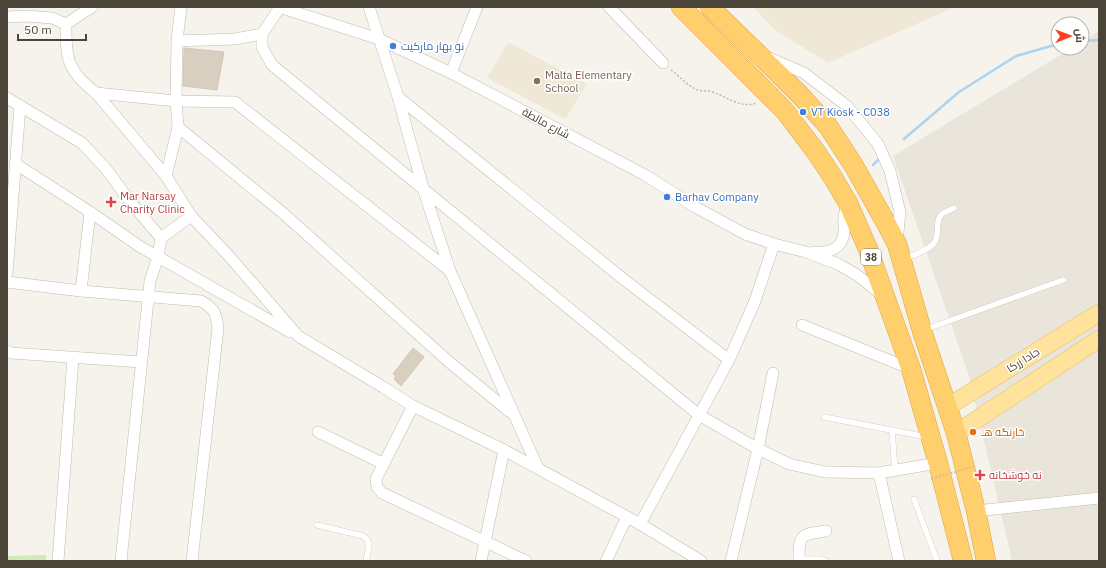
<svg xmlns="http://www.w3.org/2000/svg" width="1106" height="568" font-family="'IBM Plex Sans',Cairo,sans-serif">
<rect width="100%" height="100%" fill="#f6f3ec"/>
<!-- residential -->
<polygon fill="#eae5da" points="1099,31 1099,561 1012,561 969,376 893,156 1072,48 1082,48 1082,42"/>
<!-- education -->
<g fill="#efe8d6">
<polygon points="753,7 955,7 828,63 775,30"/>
<polygon points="508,42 587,84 565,119 487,78"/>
</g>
<!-- green -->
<polygon fill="#d2eab5" points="46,555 46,561 7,561 7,556"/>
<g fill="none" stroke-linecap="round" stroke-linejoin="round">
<!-- stream -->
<g stroke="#a9d4f2" stroke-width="2.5">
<polyline points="1082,41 1099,40"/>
<polyline points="904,139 959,92 1016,56 1058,44"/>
<polyline points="873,165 879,159"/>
</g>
</g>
<!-- building -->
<g fill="#d8cfc1" stroke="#d3c7b4">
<polygon points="184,48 224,52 217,90 183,86"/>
<polygon points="413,348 424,357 401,386 394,379 396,376 393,374"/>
</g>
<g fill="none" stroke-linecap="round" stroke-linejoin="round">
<!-- lane casing -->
<g stroke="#c2bbae" stroke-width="6">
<g id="lane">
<path d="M904 259C913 255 928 251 934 243 941 235 934 220 942 214 945 212 950 210 954 208"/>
<polyline points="924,330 1063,280"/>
<polyline points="824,417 927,437"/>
<polyline points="892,430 895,471"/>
<polyline points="914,499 937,561"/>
<polyline points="317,525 363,536 367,539 369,546 366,561"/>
<polyline points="799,559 820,559 826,561"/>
</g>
</g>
<!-- street casing -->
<g stroke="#c2bbae" stroke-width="12">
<g id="street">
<path d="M92 7 66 24C66 59 67 71 96 93L166 176"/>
<polyline points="181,7 177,41 176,101 178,127 166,176 191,216 229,256 298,336 383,387 413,406 504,450 640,524 701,561"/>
<polyline points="279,7 379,39 451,73 645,175 697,208 745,234 774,244 806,252 838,264 857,275 882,295"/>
<polyline points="369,7 398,97 423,188 450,271 538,468"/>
<polyline points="609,7 663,63"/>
<polyline points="7,17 27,16 52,18 66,24"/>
<polyline points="262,34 262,47 272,65 699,415 758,449 789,464 825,472 879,473 938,463"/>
<polyline points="177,41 235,39 262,34 280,7"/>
<polyline points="767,57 804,73 847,106 878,144 890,171 900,212 897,242"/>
<polyline points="451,73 477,7"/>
<polyline points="96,93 176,101 235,102 450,271"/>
<polyline points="398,97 622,278 729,360"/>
<polyline points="7,98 82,143 107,170 132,204 161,238"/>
<polyline points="178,127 284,214 448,361 510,412"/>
<polyline points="16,164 90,212 139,246 290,332"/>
<path d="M814 252C829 253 843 249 844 232 845 228 843 223 844 219 844 214 846 209 847 204"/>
<polyline points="7,273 20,106"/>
<path d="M7 282 81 291 201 301C215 309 216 313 218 328L192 561"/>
<polyline points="81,291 90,212"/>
<polyline points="802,325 911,369"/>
<polyline points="7,351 11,353 141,362"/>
<polyline points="413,406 376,479 377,487 382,493 526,561"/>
<polyline points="318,432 384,464"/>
<polyline points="879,473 899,561"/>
<polyline points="976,511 1099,498"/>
<polyline points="640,524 729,360 755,301 774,244"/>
<polyline points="58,561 73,358"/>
<polyline points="121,561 150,281 158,257 161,238 191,216"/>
<polyline points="481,561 504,450"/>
<polyline points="606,561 627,517"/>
<polyline points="731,561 758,449 773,373"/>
<path d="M799 561C799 533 800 535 826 531"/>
</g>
</g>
<!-- primary casing -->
<g stroke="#e6c16a" stroke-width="18">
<g id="primary">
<polyline points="947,407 1099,313"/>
<polyline points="956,433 1099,339"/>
</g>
</g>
<!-- highway casing -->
<g stroke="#e0a43c" stroke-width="20">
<g id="highway">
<polyline points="681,7 784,110 816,152 832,176 848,203 868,249 911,369 938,463 963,561"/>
<polyline points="710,7 800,95 828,126 854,166 886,223 897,244 922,331 956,433 976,511 986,561"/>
</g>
</g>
<!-- path -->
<path stroke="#c4b79f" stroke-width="1.5" stroke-dasharray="2 2" stroke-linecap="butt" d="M671 70C679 76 686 84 695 89 700 92 707 90 713 92 727 97 738 107 754 104L756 102"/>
<!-- lane -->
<use href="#lane" stroke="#fff" stroke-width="5.5"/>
<!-- street -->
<use href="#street" stroke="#fff" stroke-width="11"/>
<!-- primary -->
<use href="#primary" stroke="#ffe39c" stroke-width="17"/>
<!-- highway -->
<use href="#highway" stroke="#ffcf6e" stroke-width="19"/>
<!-- path-bridge -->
<polyline stroke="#c4b79f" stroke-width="1.5" stroke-dasharray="2 2" stroke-linecap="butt" points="931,479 975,466"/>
</g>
<!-- markers -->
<g fill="#3f7fe0" stroke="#fff" stroke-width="1.5">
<circle cx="393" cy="46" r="4"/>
<circle cx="803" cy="112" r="4"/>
<circle cx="667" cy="197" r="4"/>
</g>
<circle fill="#8d6e63" stroke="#fff" stroke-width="1.5" cx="537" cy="81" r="4"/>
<g fill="#e0444e" stroke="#fff" stroke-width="1.5">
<path d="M109 196h4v4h4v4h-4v4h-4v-4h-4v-4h4z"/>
<path d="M978 469h4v4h4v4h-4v4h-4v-4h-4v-4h4z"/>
</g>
<circle fill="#e8710a" stroke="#fff" stroke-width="1.5" cx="973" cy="432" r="4"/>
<g text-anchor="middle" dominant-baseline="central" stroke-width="3" stroke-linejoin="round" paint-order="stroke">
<!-- shield labels -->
<rect fill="#fff" stroke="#817c74" stroke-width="1" x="861" y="249" width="20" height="16" rx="3"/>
<g font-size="10" font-weight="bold" fill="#4b4439">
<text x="871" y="257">38</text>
</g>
<!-- shop labels -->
<g font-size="11" fill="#366cbe" stroke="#fff" text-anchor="start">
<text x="401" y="46">نو بهار ماركيت</text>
<text x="811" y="112">VT Kiosk - C038</text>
<text x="675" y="197">Barhav Company</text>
</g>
<!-- education labels -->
<g font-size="11" fill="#785e54" stroke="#fff" text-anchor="start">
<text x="545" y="75">Malta Elementary<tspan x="545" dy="13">School</tspan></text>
</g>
<!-- street labels -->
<g font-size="11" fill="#4b4439" stroke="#fff">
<text transform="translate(546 123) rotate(28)">شارع مالطة</text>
<text transform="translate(1023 360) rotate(-32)">جادا زرکا</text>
</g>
<!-- health labels -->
<g font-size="11" fill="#be3a42" stroke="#fff" text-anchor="start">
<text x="120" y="196">Mar Narsay<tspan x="120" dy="13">Charity Clinic</tspan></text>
<text x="989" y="475">نه خوشخانه</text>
</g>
<!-- food labels -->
<g font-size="11" fill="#c56008" stroke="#fff" text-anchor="start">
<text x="981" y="432">خارنگه هـ</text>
</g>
</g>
<!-- border -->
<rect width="1106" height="568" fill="none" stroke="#4b4439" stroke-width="16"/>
<!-- north arrow -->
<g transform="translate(1070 36) rotate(89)"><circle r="19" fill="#ffffff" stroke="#b7b4b0"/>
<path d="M0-3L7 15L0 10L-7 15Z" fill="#fc3f1d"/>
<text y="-6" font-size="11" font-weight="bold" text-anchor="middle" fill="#4b4439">ش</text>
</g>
<!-- scale -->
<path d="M18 34v6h68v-6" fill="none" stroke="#4b4439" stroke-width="2"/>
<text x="24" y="34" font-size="12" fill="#4b4439" stroke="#ffffff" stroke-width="3" paint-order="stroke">50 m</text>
</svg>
